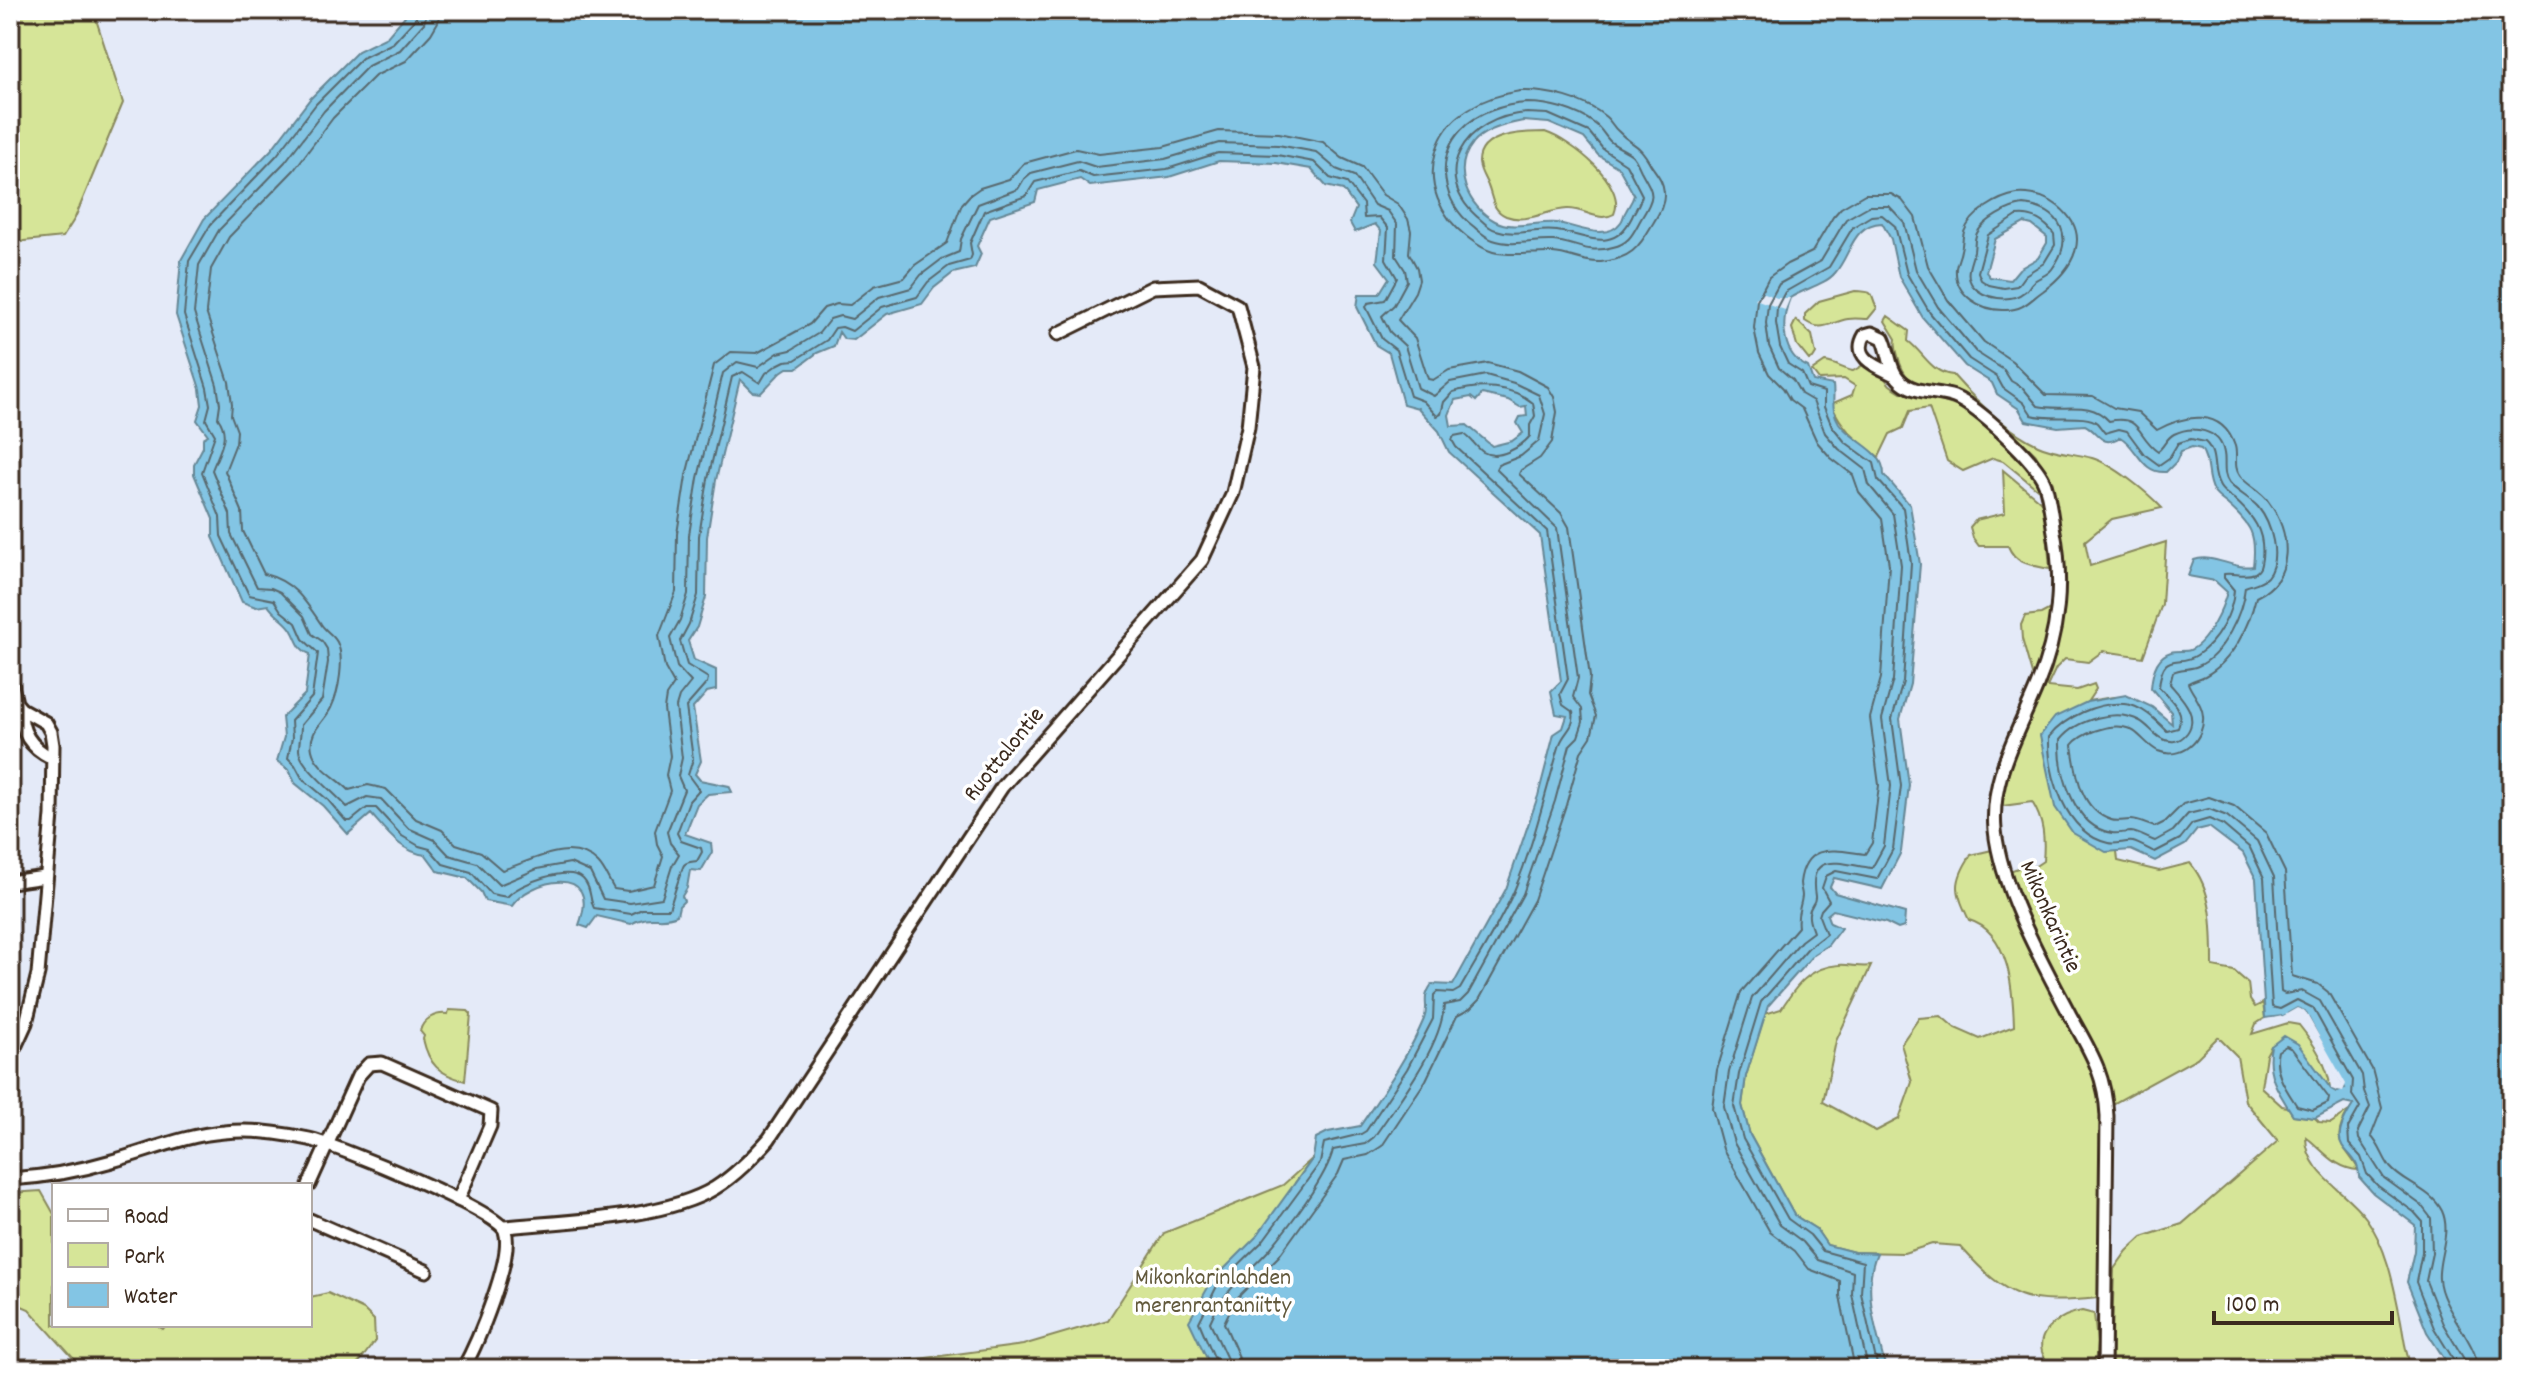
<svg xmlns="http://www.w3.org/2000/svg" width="2522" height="1379" font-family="Dekko,sans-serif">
<rect width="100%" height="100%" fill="#e4eaf8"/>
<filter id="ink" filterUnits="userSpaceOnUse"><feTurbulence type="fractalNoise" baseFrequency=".0125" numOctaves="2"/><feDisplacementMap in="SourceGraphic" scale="16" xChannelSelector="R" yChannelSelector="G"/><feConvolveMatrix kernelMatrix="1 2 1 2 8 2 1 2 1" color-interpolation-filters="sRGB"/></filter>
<g filter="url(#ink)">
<!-- green -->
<g fill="#d6e598" stroke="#88885b" stroke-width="2">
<polygon points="10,10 93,10 123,103 75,218 63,237 24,241 10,247"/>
<path d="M1545 132C1570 140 1628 184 1614 214 1598 223 1584 208 1567 209 1546 210 1528 224 1506 216 1492 210 1493 198 1488 186 1485 178 1480 172 1479 163 1478 133 1524 132 1545 132Z"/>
<path d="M1855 291C1878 292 1868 293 1877 308L1868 319C1861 319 1855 318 1848 319 1830 322 1822 333 1805 321V314L1819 301Z"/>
<path d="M1888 316 1909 331 1908 341C1924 353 1931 373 1953 375 1976 401 2006 430 2038 445 2055 453 2075 453 2092 458 2113 464 2147 492 2162 508L2112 519 2085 541 2090 566 2166 542 2162 604 2143 657 2103 651 2088 662 2065 659 2056 668 2047 687 2077 690 2094 684 2096 689 2088 701 2114 697 2112 851H2117L2118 861 2159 871 2190 863C2214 891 2213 931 2213 967L2234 971 2248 983 2250 1000 2255 1007 2263 1003 2265 1018 2256 1024 2252 1034 2288 1023 2299 1025C2315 1045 2327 1064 2331 1089L2314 1068 2271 1046 2266 1055 2261 1087 2282 1106 2288 1107 2293 1115 2315 1118 2319 1122 2331 1123 2349 1111C2329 1142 2344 1144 2359 1170 2335 1169 2323 1150 2306 1137 2306 1174 2346 1190 2366 1218 2387 1247 2394 1286 2401 1321 2404 1338 2405 1353 2412 1369H2111L2114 1269 2127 1251 2142 1237 2182 1224 2278 1141 2245 1101 2237 1056 2218 1037 2197 1058 2111 1105 2107 1075 2095 1049 2059 987 2009 871 2024 866 2034 867 2043 861C2045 839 2044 821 2032 802L2002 806C2007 751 2038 704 2055 652 2070 604 2059 512 2041 466 2039 463 2038 458 2036 455 2031 448 1965 396 1955 391 1932 380 1911 395 1900 363 1898 355 1894 348 1896 339L1885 321Z"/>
<polygon points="1796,320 1812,335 1816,354 1813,359 1809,360 1797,345 1792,328"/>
<path d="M1825 362C1836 363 1842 369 1853 371L1865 364 1878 370 1890 385 1901 392 1920 394 1965 409 2030 468 2041 492 2003 461 1993 458 1963 471 1947 461 1929 408 1910 411 1903 428 1890 434 1879 457C1857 440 1843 431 1831 404L1852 395 1855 386 1844 379 1819 380 1812 371Z"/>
<path d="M2003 470 2040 501 2045 507 2050 569C2032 565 2016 565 2008 546H1979L1973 538 1970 527 1976 520 2005 513Z"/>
<polygon points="2052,608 2048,647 2034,681 2022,639 2021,625 2025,616 2041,614"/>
<path d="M1992 850 2001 886 2047 985 2099 1080 2102 1105 2098 1298C2027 1305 2009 1301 1960 1246L1932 1244 1904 1253 1854 1252 1827 1245 1816 1229 1794 1215 1750 1135 1742 1105 1746 1076 1765 1014 1781 1009C1796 986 1809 967 1839 965 1849 964 1860 968 1871 966L1836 1041 1823 1102 1876 1131 1899 1119 1912 1082 1901 1044 1919 1018 1941 1016 1955 1028 1980 1039 2014 1026C2013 991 2010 932 1969 920 1956 892 1952 883 1971 855Z"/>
<path d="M449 1010 468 1011 471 1014 465 1081C439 1074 429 1065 423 1039L424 1036 420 1031C423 1019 436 1012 448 1014Z"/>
<polygon points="1313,1158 1295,1183 1371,1369 844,1369 1023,1345 1108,1320 1164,1233 1283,1185"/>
<polygon points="41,1191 54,1214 54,1325 156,1325 163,1329 166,1325 310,1325 310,1297 328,1293 364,1310 374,1320 375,1341 354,1369 83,1369 29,1309 10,1301 10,1193"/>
<path d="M2082 1311 2094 1314 2097 1343 2095 1366 2093 1369H2052C2049 1364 2044 1358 2042 1352 2036 1329 2064 1314 2082 1311Z"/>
</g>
<!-- water -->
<path fill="#83c5e4" stroke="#668795" stroke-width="2" fill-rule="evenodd" d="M410 10H2512V1369H2451L2427 1332 2407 1282 2414 1251 2415 1225 2373 1193 2359 1177C2359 1144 2320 1156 2353 1105L2344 1103 2315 1118 2293 1115C2278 1092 2265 1073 2271 1046L2284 1036 2298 1044 2331 1089 2336 1092 2345 1088 2305 1011 2297 1008 2283 1016 2265 1018 2256 879 2243 853 2209 827 2197 830 2185 845 2155 861 2131 850 2106 852 2073 833 2055 807 2040 736 2055 717 2087 702 2126 695 2152 707 2172 724 2171 712 2151 688C2152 675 2156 656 2171 652 2177 650 2185 652 2190 650 2207 643 2223 608 2227 592L2215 581 2188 576 2194 560C2213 553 2233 570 2253 566 2257 534 2251 525 2227 504 2223 501 2216 496 2213 491 2205 477 2210 461 2201 449L2192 447 2181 451 2176 462 2166 472C2141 474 2138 447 2120 437 2101 449 2099 432 2085 425L2058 427 2026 421 2019 409 1997 394 1992 383 1965 366 1923 318 1899 277 1891 239 1882 223C1852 224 1851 255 1835 273 1825 285 1803 289 1790 298 1780 322 1782 356 1808 367L1813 381 1833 385C1835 400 1830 408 1839 423 1853 443 1884 449 1884 475L1910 505 1920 564 1910 684 1900 719 1909 785 1901 852 1882 889 1834 878 1830 887 1835 893 1905 913 1904 927 1898 929 1886 923 1833 910 1827 915 1830 923 1841 928 1828 945 1814 954 1768 1006 1746 1076 1742 1105 1750 1135 1794 1215 1816 1229 1827 1245 1854 1252 1877 1253C1861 1288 1877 1333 1886 1369H1212L1189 1321 1211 1282 1256 1237 1313 1158 1316 1138 1328 1132 1360 1126C1383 1092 1408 1057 1424 1019 1430 1004 1420 1001 1432 984L1453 985 1506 889 1538 796 1554 734 1563 728 1567 716 1556 714 1551 691 1561 681 1540 535 1449 452 1439 431 1418 408 1403 404 1389 353 1376 345 1357 307 1359 294H1379L1389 278 1377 262 1381 231 1375 224 1355 232 1350 223 1356 208 1343 190 1326 186 1311 169 1276 163 1219 161 1169 177 1090 186 1080 179 1038 190 1035 202 990 217 977 246 981 254 975 268 953 273 934 288 922 304 887 314 854 340 844 339 839 332 834 346 817 353 797 368H787L781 372 761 393 753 392 740 379 716 480 707 537 706 597 697 627 688 641 694 660 716 670V690L707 692 693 708 701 761 695 774 700 780 729 786 732 792 708 794 697 804 685 834 711 843 712 852 701 871 690 870 687 888 682 896 684 901 679 906 677 915C659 923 651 912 631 924L597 916 588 928 579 925C603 861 528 880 512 906L485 901 481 892 467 878 438 871 426 855C401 852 387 832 371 814L348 834 323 806 295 783 289 770 277 761 284 737 282 717 305 694 310 654C297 649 298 640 291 629 285 620 274 615 268 605L256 607 242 602 213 537V519L194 474V464L203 447V438L208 435 197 420 202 405 200 389 176 315 181 260 204 219 271 150 310 99 358 51 387 37ZM1523 121 1549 123 1584 138 1598 155 1619 168 1634 195C1632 202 1629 205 1626 211 1623 215 1624 218 1621 222 1606 243 1575 225 1557 223 1537 221 1514 231 1495 221 1468 207 1451 170 1473 143 1483 130 1507 124 1523 121ZM2024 223 2032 225 2047 237V243L2038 258 2019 269 2010 280 1990 277 1986 272 1995 239ZM1482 394 1508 400 1520 407 1526 406 1527 416 1520 417 1517 423 1523 433 1512 441 1492 446 1467 425 1451 426 1449 415 1455 400 1471 397 1476 401Z"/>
<!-- pier -->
<g fill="#e4eaf8">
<polygon points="1761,292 1777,298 1790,298 1785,310 1755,299"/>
<polygon points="2297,1008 2305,1011 2346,1084 2343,1091 2331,1089 2330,1081 2337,1088 2341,1087 2342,1085 2303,1015 2298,1013 2283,1020 2265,1022 2262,1020 2283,1016"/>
</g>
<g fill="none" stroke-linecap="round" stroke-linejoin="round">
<!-- shore -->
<g stroke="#58686d" stroke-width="2">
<path d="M417 10 416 18 393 43 362 58 316 104 277 155 211 224 189 261 184 315 207 388 210 405 206 420 215 435 202 472 220 517 221 536 249 595 274 600 281 611 296 623 303 639 318 653 312 697 291 721 292 738 288 758 295 765 302 778 328 800 346 821H351L367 808H376L402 836 419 846 430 849 443 864 471 872 491 894 507 897C519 883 568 865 583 879 592 888 589 899 594 908L631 914 642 909H669C671 904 682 867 684 865 688 861 693 862 697 861L702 852 701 848 681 841 677 833 689 801 699 790 688 775 693 759 686 707 707 683 708 678 687 665 680 641 689 624 698 595 699 536 708 479 732 377 743 372 760 383 766 373 777 365 785 361 795 360 827 340 835 328 842 327 852 331 882 307 917 297 928 282 949 266 970 260 972 255 970 243 984 211 1026 196 1035 182 1079 171 1093 177 1167 169 1218 153 1277 155 1314 162 1330 178 1347 183 1363 204 1364 218 1379 217 1388 228 1386 259 1397 278 1385 300 1368 303 1366 307 1382 339 1396 350 1410 396 1423 401 1437 416 1441 414 1444 402 1453 392C1478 384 1511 385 1533 403L1535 416 1530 425V436C1521 447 1498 461 1483 452 1476 447 1472 439 1464 434L1454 436 1452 440 1456 447 1547 531 1568 679 1560 694 1563 705 1573 712C1576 727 1564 732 1560 744 1545 793 1534 844 1514 891 1499 925 1478 957 1460 989L1453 993 1437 992 1434 995 1433 1019 1407 1069 1366 1131 1361 1134 1324 1143 1320 1163 1262 1242 1217 1286 1199 1322 1219 1369"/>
<path d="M428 10 424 23 400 50 368 66 324 111 285 162 219 230 199 265 194 313 217 385 220 404 218 418C231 436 219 451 212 470L230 514 231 534 257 587 271 588 280 592 304 616 312 634 322 641 327 649 328 662 322 700 301 725C301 734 299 742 299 750 299 765 336 794 347 807L367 797 381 799 408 828 435 840 449 855 477 863 499 885 537 869 570 863 590 872 603 899 630 903 662 898 672 866 679 854 670 843 667 832 684 790 678 776 682 758 676 707 679 697 691 682 677 667 670 638 680 620 688 594 689 535 698 478 723 373 737 362 758 367 778 353 791 350 819 333 830 319 840 316 852 319 879 297 911 288 921 275 942 259 959 252 961 239 978 204 1018 189 1024 179 1031 173 1078 161 1096 167 1165 159 1219 143 1278 145 1316 152 1336 169 1354 176 1374 205 1388 211 1397 224 1396 256 1405 270 1407 281 1394 305 1382 316 1390 332 1405 346 1418 388 1434 396 1450 382 1486 375 1514 383 1539 395 1545 414 1539 441 1521 456 1498 465 1496 469 1557 528 1578 678 1573 697 1582 709 1583 722 1578 737 1570 745 1555 801 1523 894 1468 994 1460 1002 1444 1005C1442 1046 1398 1102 1374 1137L1365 1144 1333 1150C1327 1177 1288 1227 1269 1250 1247 1274 1223 1291 1210 1322L1227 1359 1229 1369"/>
<path d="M440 10 438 22 431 34 406 61 375 76 333 118 294 170 229 237 211 269 206 312 229 382 232 404 231 415 237 431 236 443 225 471 242 511 243 531 264 574C293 581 305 600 321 624 325 631 333 634 337 642 345 658 339 692 331 708 324 722 308 732 312 750 316 768 338 778 349 790L368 785 386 789 416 819 442 830 456 844 481 852 502 870C530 862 571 836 598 863 605 870 609 881 614 889L628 891 654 885 663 856 657 844 655 831 670 791 666 775 670 756 664 709 666 696 674 684 665 668 659 636 676 592 677 534 686 476 714 365 731 352 757 353 810 324 824 308 837 304 850 305 874 286 904 278 915 265 947 243 962 204 970 195 980 188 1009 179 1024 163 1076 149 1099 154 1163 147 1219 131 1279 133 1323 142 1342 158 1362 167 1383 195 1398 204 1408 219 1411 231 1409 253 1417 268 1419 280 1415 292 1398 320 1415 338 1428 379 1433 380 1449 370 1488 363 1518 371 1548 387 1554 397 1557 412 1552 442 1540 458 1521 470 1519 474 1561 513 1569 527 1590 677 1588 695 1596 716 1591 737 1581 752 1566 805 1534 900 1479 1000 1470 1009 1457 1016 1426 1080 1382 1146 1368 1155 1344 1160 1338 1174 1279 1256 1235 1300 1224 1323 1238 1355 1241 1369"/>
<path d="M1520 91C1548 90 1585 99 1606 117 1611 121 1613 127 1618 131 1633 147 1638 141 1651 165 1657 174 1663 180 1664 192 1665 205 1658 215 1652 225 1639 248 1630 259 1601 262 1583 263 1570 254 1553 253 1533 252 1513 257 1493 252 1482 249 1475 243 1467 237 1440 216 1426 185 1436 151 1447 113 1484 97 1520 91Z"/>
<path d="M1527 103C1549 103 1577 110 1595 124 1602 129 1605 137 1611 142 1617 147 1626 150 1632 155 1636 159 1638 165 1641 171 1654 194 1656 195 1641 219 1633 233 1630 243 1613 247 1586 255 1575 242 1553 241 1533 240 1513 247 1493 240 1485 237 1479 231 1473 226 1443 204 1434 159 1461 130 1476 113 1505 104 1527 103Z"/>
<path d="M1527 113 1548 114 1589 132 1603 149 1626 164 1642 195C1640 204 1635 209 1632 217 1613 255 1587 235 1557 231 1537 228 1516 237 1496 230 1489 228 1486 224 1481 220 1425 175 1466 116 1527 113Z"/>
<path d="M2017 194C2032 193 2046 197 2058 206 2094 235 2073 269 2043 291 2030 300 2024 310 2006 310 1982 311 1954 296 1956 268 1957 261 1960 257 1961 250 1963 244 1962 238 1964 232 1971 213 1998 197 2017 194Z"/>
<path d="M2023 205C2062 209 2075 238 2052 269 2047 276 2038 277 2032 283 2029 286 2028 290 2024 292 2011 303 1984 299 1973 286 1964 274 1971 264 1974 251 1975 245 1974 239 1977 233 1984 220 2008 207 2023 205Z"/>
<path d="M2017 216C2032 214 2045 222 2054 234L2055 245 2044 263 2025 275 2017 286 2004 288 1989 285 1981 280 1978 272 1988 235Z"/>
<path d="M2286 1046 2292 1049 2329 1098 2328 1103 2313 1110 2297 1106C2286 1089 2273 1072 2278 1051Z"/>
<path d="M1855 1369 1840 1296V1281L1809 1269 1795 1251 1770 1232 1723 1149 1712 1108 1717 1070 1741 992 1798 927C1796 913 1801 907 1802 896 1802 892 1800 887 1800 883 1805 840 1837 851 1865 854L1872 843 1879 785 1870 718 1881 678 1889 565 1882 519 1859 492 1853 475 1831 458 1817 442 1802 409 1790 400 1783 388 1769 374 1759 353 1754 328 1757 300 1769 277 1787 264 1812 252 1833 217 1841 208 1865 194H1891L1902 200 1915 217 1928 266 1948 300 1984 342 2012 361 2046 395 2093 396 2114 408 2138 412 2157 430C2184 415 2222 407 2235 446 2238 456 2233 467 2240 476 2248 486 2261 491 2268 501 2292 532 2295 579 2256 597 2249 626 2233 661 2205 676 2199 679 2193 680 2188 683 2192 694 2202 702 2203 716 2205 740 2182 761 2158 751 2145 745 2138 729 2123 727 2108 724 2080 734 2072 745 2076 773 2080 810 2111 820 2117 822 2124 820 2130 820 2139 820 2147 825 2155 827L2165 822 2183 804 2209 797 2234 806 2266 833 2285 872 2292 976 2318 984 2328 992 2372 1069 2382 1108 2371 1136C2380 1145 2383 1158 2390 1167 2404 1184 2431 1189 2442 1211 2452 1233 2437 1259 2439 1279 2441 1309 2477 1341 2478 1369"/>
<path d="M1868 1369 1852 1294 1853 1272 1818 1260 1803 1242 1780 1225 1734 1143 1724 1107 1729 1072 1752 998 1801 941 1813 932C1811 926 1808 920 1809 913 1810 905 1816 903 1815 896 1807 848 1844 865 1872 868L1884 846 1891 786 1882 719 1893 680 1901 565 1893 514 1869 485 1865 469 1839 449 1825 433 1813 401 1801 394 1793 380 1779 368 1769 346 1766 323 1768 304 1779 284 1821 261 1846 219 1869 206H1889L1904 222 1916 270 1938 307 1976 352 2004 370 2011 381 2023 388 2038 406C2065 412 2089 399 2109 421 2142 414 2137 437 2158 451 2164 447 2166 438 2174 434 2192 425 2220 429 2224 453 2226 463 2222 473 2229 483 2237 492 2250 498 2258 507 2271 523 2282 558 2267 577 2261 583 2252 584 2245 587 2243 612 2223 656 2198 666 2189 670 2181 668 2173 672L2170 684C2181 697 2200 715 2187 733 2183 738 2177 742 2171 741 2157 741 2151 727 2140 721 2116 708 2077 719 2060 740 2059 772 2073 827 2112 833 2118 834 2125 832 2131 832 2139 833 2147 838 2155 841L2173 831 2188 814 2209 809 2227 816 2257 841 2274 877 2281 992 2285 994 2302 991 2320 1001 2362 1075 2364 1091 2370 1107 2358 1131 2359 1139 2384 1178 2421 1205 2431 1218 2432 1253 2426 1281 2443 1324 2464 1359 2466 1369"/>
<path d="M1878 1369 1861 1293 1863 1262 1823 1251 1810 1235 1788 1219 1743 1139 1734 1106 1739 1074 1761 1002 1808 948 1826 934 1819 916 1821 910 1829 901 1822 888 1826 876 1836 871 1877 879 1893 849 1901 786 1892 719 1903 682 1911 563 1903 508 1878 480 1874 463 1845 442 1832 426 1824 407V392L1808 387 1802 373 1788 364 1780 347 1776 323 1777 307 1785 292 1829 267 1853 227 1871 216 1882 215 1895 226 1907 274 1930 313 1969 359 1997 377 2003 388 2024 403 2032 415C2050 421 2087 413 2097 423 2100 426 2102 430 2105 433L2119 429 2127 431 2144 454 2159 465 2169 458 2178 443 2191 439 2205 442C2219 455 2210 471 2220 487 2223 492 2229 496 2234 499 2253 516 2265 531 2262 558 2261 564 2261 570 2255 573 2244 578 2234 572 2224 574V578L2234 590C2233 613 2217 642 2197 655 2178 668 2163 648 2159 687 2170 699 2185 710 2178 728L2167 731C2156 720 2141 705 2124 704 2097 702 2065 717 2049 737 2048 775 2065 833 2108 843 2116 845 2125 841 2133 842 2140 844 2148 849 2155 852L2180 839 2192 824 2209 819 2223 825 2250 848 2264 878 2272 1007 2280 1009 2297 1000 2313 1008 2353 1080 2352 1095 2360 1107 2348 1128 2349 1144 2361 1157 2367 1174 2378 1186 2414 1212 2422 1221V1252L2416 1282 2434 1328 2455 1362 2456 1369"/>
</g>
<!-- street casing -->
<g stroke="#3b2a1e" stroke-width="17">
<g id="street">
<path d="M1895 375C1878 367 1851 358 1865 335L1872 333 1883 338C1889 350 1889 368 1898 378 1913 395 1934 390 1954 397 1978 407 2036 460 2045 484 2049 497 2051 512 2053 526 2064 582 2059 633 2037 686 2018 733 1990 777 1995 830 2001 889 2042 962 2070 1015 2090 1051 2105 1073 2107 1116L2104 1369"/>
<polyline points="10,677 16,703 21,709 46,723 51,732 53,745 52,815 38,974 26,1023 10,1058"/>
<path d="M21 709C20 732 31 748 52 758"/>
<polyline points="10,882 45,877"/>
<path d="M10 1179C45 1177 78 1171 112 1161 149 1151 185 1135 224 1132 252 1129 281 1133 309 1139 336 1145 499 1211 505 1231 514 1257 477 1344 463 1369"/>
<polyline points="309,1185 358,1076 369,1064 382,1063 491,1111 490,1126 458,1200"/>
<polyline points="310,1220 426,1271"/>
<path d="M505 1227C565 1221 664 1219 715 1188 736 1175 753 1157 769 1139L1002 787 1202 560 1233 493 1248 427 1254 367 1238 306 1199 285 1153 287 1058 334"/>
</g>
</g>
<!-- street -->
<use href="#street" stroke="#fff" stroke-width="11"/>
</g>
</g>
<g text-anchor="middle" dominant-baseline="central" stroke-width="7" stroke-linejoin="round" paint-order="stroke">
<!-- street labels -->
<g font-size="24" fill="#3b2a1e" stroke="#fff">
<text transform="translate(1005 755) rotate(-51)">Ruottalontie</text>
<text transform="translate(2049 917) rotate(66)">Mikonkarintie</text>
</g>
<!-- park labels -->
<g font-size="24" fill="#62593c" stroke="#fff">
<text x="1213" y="1279">Mikonkarinlahden<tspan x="1213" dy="28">merenrantaniitty</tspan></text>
</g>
</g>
<!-- margin -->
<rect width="2522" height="1379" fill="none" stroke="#fff" stroke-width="40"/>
<rect x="20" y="20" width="2482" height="1339" fill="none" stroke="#3b2a1e" stroke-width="3" filter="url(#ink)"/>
<!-- legend -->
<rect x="52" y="1183" width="260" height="144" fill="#ffffff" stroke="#b1aaa5" stroke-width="2"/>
<rect x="68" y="1209" width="40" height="12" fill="#ffffff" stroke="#b1aaa5" stroke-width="2"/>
<text x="124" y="1223" font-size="24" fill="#3b2a1e">Road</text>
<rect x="68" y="1243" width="40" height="24" fill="#d6e598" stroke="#b1aaa5" stroke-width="2"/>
<text x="124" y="1263" font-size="24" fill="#3b2a1e">Park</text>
<rect x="68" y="1283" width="40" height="24" fill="#83c5e4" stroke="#b1aaa5" stroke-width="2"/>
<text x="124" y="1303" font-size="24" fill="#3b2a1e">Water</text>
<!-- scale -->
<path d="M2214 1311v12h178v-12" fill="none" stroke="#3b2a1e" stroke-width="4"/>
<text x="2226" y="1311" font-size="24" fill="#3b2a1e" stroke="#ffffff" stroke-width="6" paint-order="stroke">100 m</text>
</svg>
